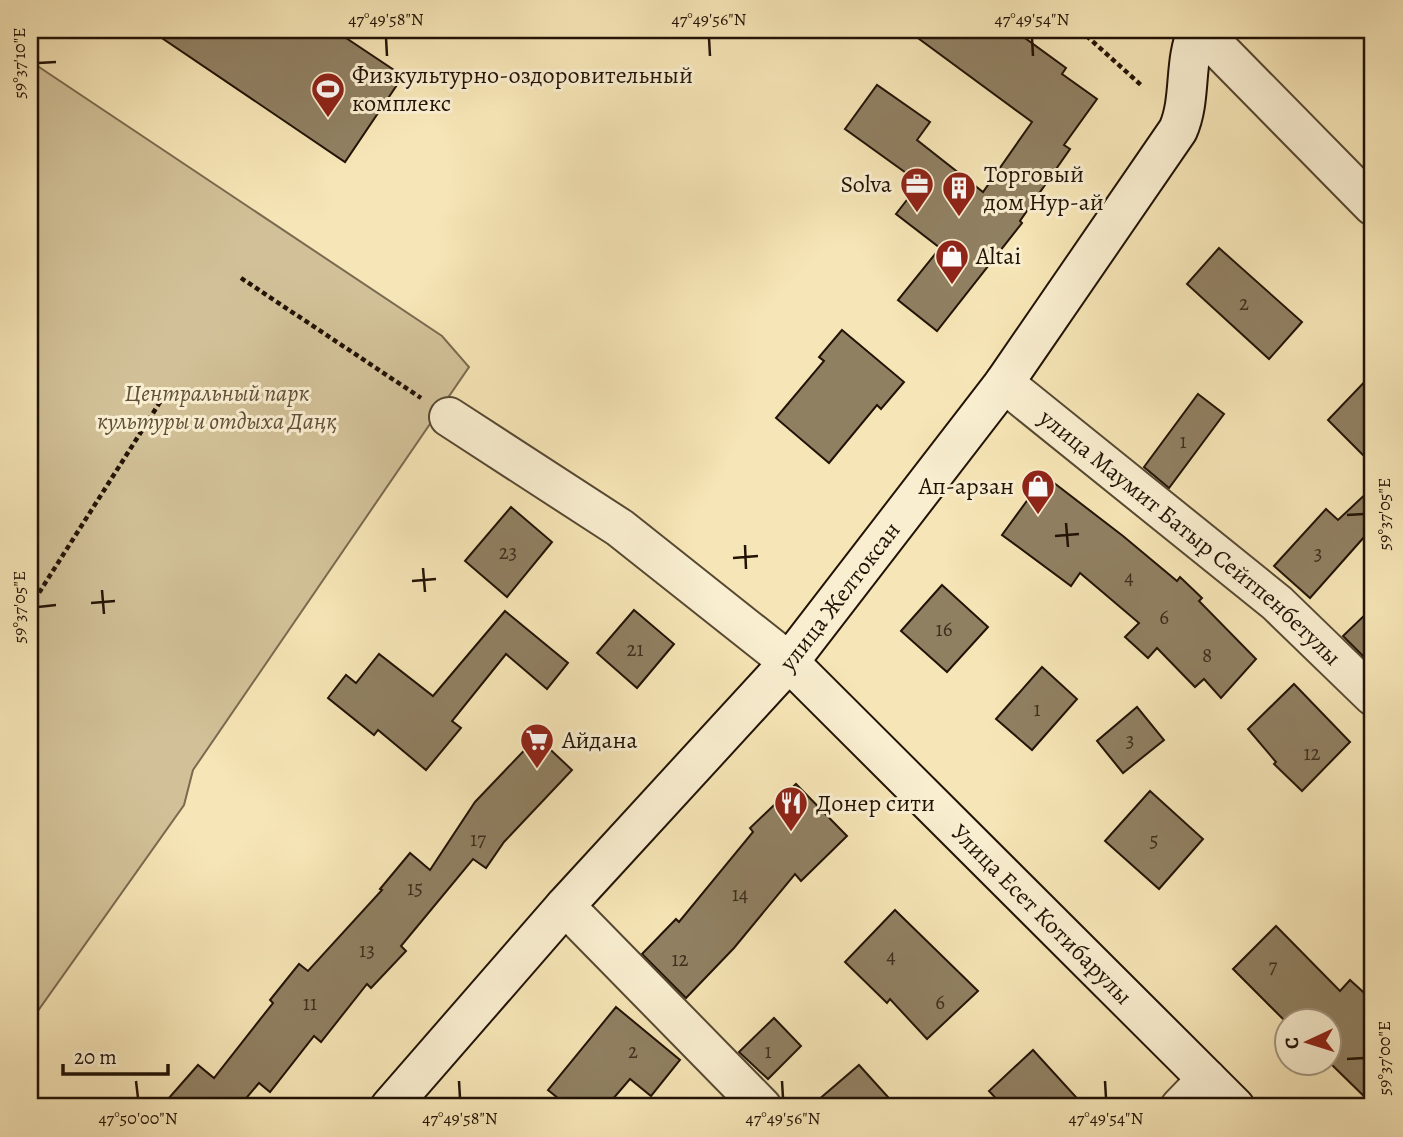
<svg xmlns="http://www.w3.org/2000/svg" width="1403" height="1137" font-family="Alegreya,serif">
<rect width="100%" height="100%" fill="#f6e5b6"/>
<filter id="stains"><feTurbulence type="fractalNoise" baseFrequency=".00286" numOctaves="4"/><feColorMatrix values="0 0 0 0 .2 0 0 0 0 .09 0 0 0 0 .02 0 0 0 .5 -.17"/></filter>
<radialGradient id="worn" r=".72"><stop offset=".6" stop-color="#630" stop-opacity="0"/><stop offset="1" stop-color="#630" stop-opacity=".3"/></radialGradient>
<!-- green -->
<polygon fill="#d2c198" stroke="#7a6a4f" stroke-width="2" points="30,61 442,336 469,367 193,770 184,805 30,1022"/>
<!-- building -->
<g fill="#908062" stroke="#221306" stroke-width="2">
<polygon points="150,30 334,30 403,76 345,162"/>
<polygon points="907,30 1014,30 1066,68 1062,74 1097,99 1064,145 1070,149 1020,221 1022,223 937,331 898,300 940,248 896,214 920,183 845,129 877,85 930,122 917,140 983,192 1032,122"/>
<polygon points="1219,248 1302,322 1269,359 1187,284"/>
<polygon points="842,330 904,382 881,409 877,405 829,463 776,418 824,361 819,357"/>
<polygon points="1373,373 1373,465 1328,420"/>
<polygon points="1198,394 1224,414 1169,488 1144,467"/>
<polygon points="1045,476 1123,536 1177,581 1180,577 1202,598 1199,601 1256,659 1221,698 1204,679 1195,687 1157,648 1148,658 1125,637 1139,623 1080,573 1071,586 1002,535"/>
<polygon points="1373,487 1373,527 1310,598 1274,566 1326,509 1338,520"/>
<polygon points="511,507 552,542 507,597 465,561"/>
<polygon points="942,585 988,627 947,672 901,631"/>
<polygon points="1373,607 1373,666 1343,636"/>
<polygon points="634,610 674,644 637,688 597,653"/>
<polygon points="505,611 568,663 547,689 506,654 452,721 461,728 426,770 378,730 374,735 328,698 346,675 356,683 379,654 433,696"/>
<polygon points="1042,667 1077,699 1032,750 996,719"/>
<polygon points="1294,684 1350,742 1302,791 1274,764 1276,762 1248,729"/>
<polygon points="1137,707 1164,740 1123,773 1097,741"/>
<polygon points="537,737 572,770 504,842 486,868 473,859 401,946 406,951 371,988 367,984 321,1042 314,1036 270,1092 259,1083 242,1103 247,1107 161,1107 198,1065 214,1078 273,1003 270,1000 299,964 308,971 382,890 380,889 410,853 430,870 475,802"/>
<polygon points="796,784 847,836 801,881 795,874 734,948 686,998 642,954 676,919 679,922 753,832 750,828"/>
<polygon points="1150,791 1203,839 1159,889 1105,841"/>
<polygon points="895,910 978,991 927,1039 890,999 887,1003 845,962"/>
<polygon points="1276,926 1340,991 1350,980 1373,1001 1373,1105 1329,1062 1329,1021 1285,1021 1233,969"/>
<polygon points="616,1007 680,1060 651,1096 630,1079 606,1107 569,1107 548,1090"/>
<polygon points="774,1018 801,1046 768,1079 739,1052"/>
<polygon points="1033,1050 1085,1107 1004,1107 989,1091"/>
<polygon points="859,1065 897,1107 810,1107"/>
</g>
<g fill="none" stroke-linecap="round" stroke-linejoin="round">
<!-- street casing -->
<g stroke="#574832" stroke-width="42">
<g id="street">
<polyline points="1200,30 1373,206"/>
<path id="s1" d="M1004 383 1277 603 1373 696"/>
<polyline points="449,417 620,528 789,662"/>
<polyline points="565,906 762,1107"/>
<polyline points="1180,1107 1207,1079"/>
</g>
</g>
<!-- secondary casing -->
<g stroke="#221306" stroke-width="42">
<g id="secondary">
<path id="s2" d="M789 662 1235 1107"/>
<path id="s3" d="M390 1107 565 906 789 662 1004 383 1178 130C1192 98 1183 61 1198 30"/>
</g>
</g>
<!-- path -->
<g stroke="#221306" stroke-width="4.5" stroke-dasharray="5 3.5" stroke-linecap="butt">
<polyline points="1080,30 1141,85"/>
<polyline points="241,278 421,398"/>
<polyline points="30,607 167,391"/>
</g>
<!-- street -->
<use href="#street" stroke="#f9eed0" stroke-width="38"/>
<!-- secondary -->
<use href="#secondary" stroke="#f9eed0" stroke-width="38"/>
</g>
<!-- ticks -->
<path fill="none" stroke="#221306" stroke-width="2.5" d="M386 38 387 56M709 38 710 56M1032 38 1033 56M38 63 56 62M1347 515 1364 514M1066 523 1068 547M1055 536 1079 534M745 545 746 569M733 558 758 556M423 568 425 592M412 581 436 579M102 590 104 614M91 603 115 601M38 607 56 605M1347 1059 1364 1058M136 1081 138 1098M459 1081 460 1098M782 1081 783 1098M1105 1081 1106 1098"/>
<!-- icons -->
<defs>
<g id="stadium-pin" transform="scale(1.75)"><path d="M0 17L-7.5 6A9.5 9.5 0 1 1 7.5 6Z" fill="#8f2418" stroke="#f9eed0"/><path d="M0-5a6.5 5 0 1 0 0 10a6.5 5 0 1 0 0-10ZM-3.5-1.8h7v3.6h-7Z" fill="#fff"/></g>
<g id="office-pin" transform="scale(1.75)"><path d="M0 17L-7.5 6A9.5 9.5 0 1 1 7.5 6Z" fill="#8f2418" stroke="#f9eed0"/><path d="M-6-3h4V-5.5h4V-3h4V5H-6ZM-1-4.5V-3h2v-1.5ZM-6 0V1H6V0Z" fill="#fff"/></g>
<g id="building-pin" transform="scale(1.75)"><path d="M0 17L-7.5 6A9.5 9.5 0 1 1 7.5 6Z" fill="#8f2418" stroke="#f9eed0"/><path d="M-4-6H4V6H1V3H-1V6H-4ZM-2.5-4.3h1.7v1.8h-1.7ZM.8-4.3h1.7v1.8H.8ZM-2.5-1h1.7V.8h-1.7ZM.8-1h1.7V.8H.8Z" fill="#fff"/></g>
<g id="shop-pin" transform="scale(1.75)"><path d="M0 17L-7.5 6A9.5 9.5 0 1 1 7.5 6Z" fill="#8f2418" stroke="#f9eed0"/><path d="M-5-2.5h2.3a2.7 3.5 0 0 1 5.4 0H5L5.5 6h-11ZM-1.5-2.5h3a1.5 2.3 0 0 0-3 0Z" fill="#fff"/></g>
<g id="supermarket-pin" transform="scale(1.75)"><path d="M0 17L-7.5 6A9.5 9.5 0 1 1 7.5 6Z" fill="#8f2418" stroke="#f9eed0"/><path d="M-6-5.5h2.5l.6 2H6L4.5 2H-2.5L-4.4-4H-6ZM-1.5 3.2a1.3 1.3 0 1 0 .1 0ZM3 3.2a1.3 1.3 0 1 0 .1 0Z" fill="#fff"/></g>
<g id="restaurant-pin" transform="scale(1.75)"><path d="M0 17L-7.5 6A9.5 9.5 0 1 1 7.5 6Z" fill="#8f2418" stroke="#f9eed0"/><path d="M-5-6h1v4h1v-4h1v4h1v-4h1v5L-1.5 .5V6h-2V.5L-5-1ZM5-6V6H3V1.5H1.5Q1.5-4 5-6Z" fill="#fff"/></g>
</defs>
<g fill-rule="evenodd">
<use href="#stadium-pin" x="328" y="89"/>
<use href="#office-pin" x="917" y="184"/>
<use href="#building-pin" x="959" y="188"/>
<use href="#shop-pin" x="952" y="256"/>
<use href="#shop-pin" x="1038" y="486"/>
<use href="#supermarket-pin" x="537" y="740"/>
<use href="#restaurant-pin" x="791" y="803"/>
</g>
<g text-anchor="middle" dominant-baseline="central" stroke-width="6" stroke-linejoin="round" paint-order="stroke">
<!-- number labels -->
<g font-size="21" fill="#3e2e1d">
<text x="1244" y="303">2</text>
<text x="1183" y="441">1</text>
<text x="508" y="552">23</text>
<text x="1318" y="553">3</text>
<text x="1129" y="577">4</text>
<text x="1164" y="617">6</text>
<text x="944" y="629">16</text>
<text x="635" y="649">21</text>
<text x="1207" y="655">8</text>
<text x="1037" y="709">1</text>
<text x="1130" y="740">3</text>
<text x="1312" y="753">12</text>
<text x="478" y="839">17</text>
<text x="1154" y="840">5</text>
<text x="415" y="888">15</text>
<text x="740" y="894">14</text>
<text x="367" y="950">13</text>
<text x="891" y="956">4</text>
<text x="680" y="959">12</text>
<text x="1273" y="966">7</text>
<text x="940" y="1002">6</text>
<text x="310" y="1003">11</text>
<text x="633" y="1051">2</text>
<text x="768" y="1051">1</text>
</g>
<!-- poi labels -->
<g font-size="24" fill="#221306" stroke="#f9eed0" text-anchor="start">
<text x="352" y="75">Физкультурно-оздоровительный<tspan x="352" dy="28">комплекс</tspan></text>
<text x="984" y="174">Торговый<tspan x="984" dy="28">дом Нур-ай</tspan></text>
<text x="892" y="184" text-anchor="end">Solva</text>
<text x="976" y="256">Altai</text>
<text x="1014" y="486" text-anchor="end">Ап-арзан</text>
<text x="562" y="740">Айдана</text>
<text x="816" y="803">Донер сити</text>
</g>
<!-- park labels -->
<g font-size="24" font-style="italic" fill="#605039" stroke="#f9eed0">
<text x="217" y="393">Центральный парк<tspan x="217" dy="28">культуры и отдыха Даңқ</tspan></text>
</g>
<!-- street labels -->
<g font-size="24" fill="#221306" stroke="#f9eed0">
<text stroke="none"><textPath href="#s1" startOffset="242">улица Маумит Батыр Сейтпенбетулы</textPath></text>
<text stroke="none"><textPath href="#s3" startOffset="681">улица Желтоксан</textPath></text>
<text stroke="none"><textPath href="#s2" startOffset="357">Улица Есет Котибарулы</textPath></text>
</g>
</g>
<!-- margin -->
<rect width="1403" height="1137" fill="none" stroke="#f6e5b6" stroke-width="77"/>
<!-- north arrow -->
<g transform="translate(1308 1042) rotate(266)"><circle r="33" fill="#f9eed0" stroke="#a3967f" stroke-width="2"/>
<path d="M0-5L12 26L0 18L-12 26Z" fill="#8f2418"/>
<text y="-10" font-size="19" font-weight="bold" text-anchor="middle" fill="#221306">С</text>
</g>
<!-- scale -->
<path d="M63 1064v10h105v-10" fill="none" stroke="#221306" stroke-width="3.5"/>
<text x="74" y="1064" font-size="21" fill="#221306" stroke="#f9eed0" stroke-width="5" paint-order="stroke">20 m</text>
<rect x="38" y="38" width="1326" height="1060" fill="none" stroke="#221306" stroke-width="2.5"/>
<g font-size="18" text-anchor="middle" fill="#221306">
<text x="386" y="25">47°49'58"N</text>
<text x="709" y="25">47°49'56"N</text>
<text x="1032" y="25">47°49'54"N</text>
<text transform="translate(19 63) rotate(-90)" y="6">59°37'10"E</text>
<text transform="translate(1384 514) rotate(-90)" y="6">59°37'05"E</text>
<text transform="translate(19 607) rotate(-90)" y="6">59°37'05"E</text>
<text transform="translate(1384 1058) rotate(-90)" y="6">59°37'00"E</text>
<text x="138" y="1124">47°50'00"N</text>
<text x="460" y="1124">47°49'58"N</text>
<text x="783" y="1124">47°49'56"N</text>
<text x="1106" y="1124">47°49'54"N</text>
</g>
<rect width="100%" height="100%" filter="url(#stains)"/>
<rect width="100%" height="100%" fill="url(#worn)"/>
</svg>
